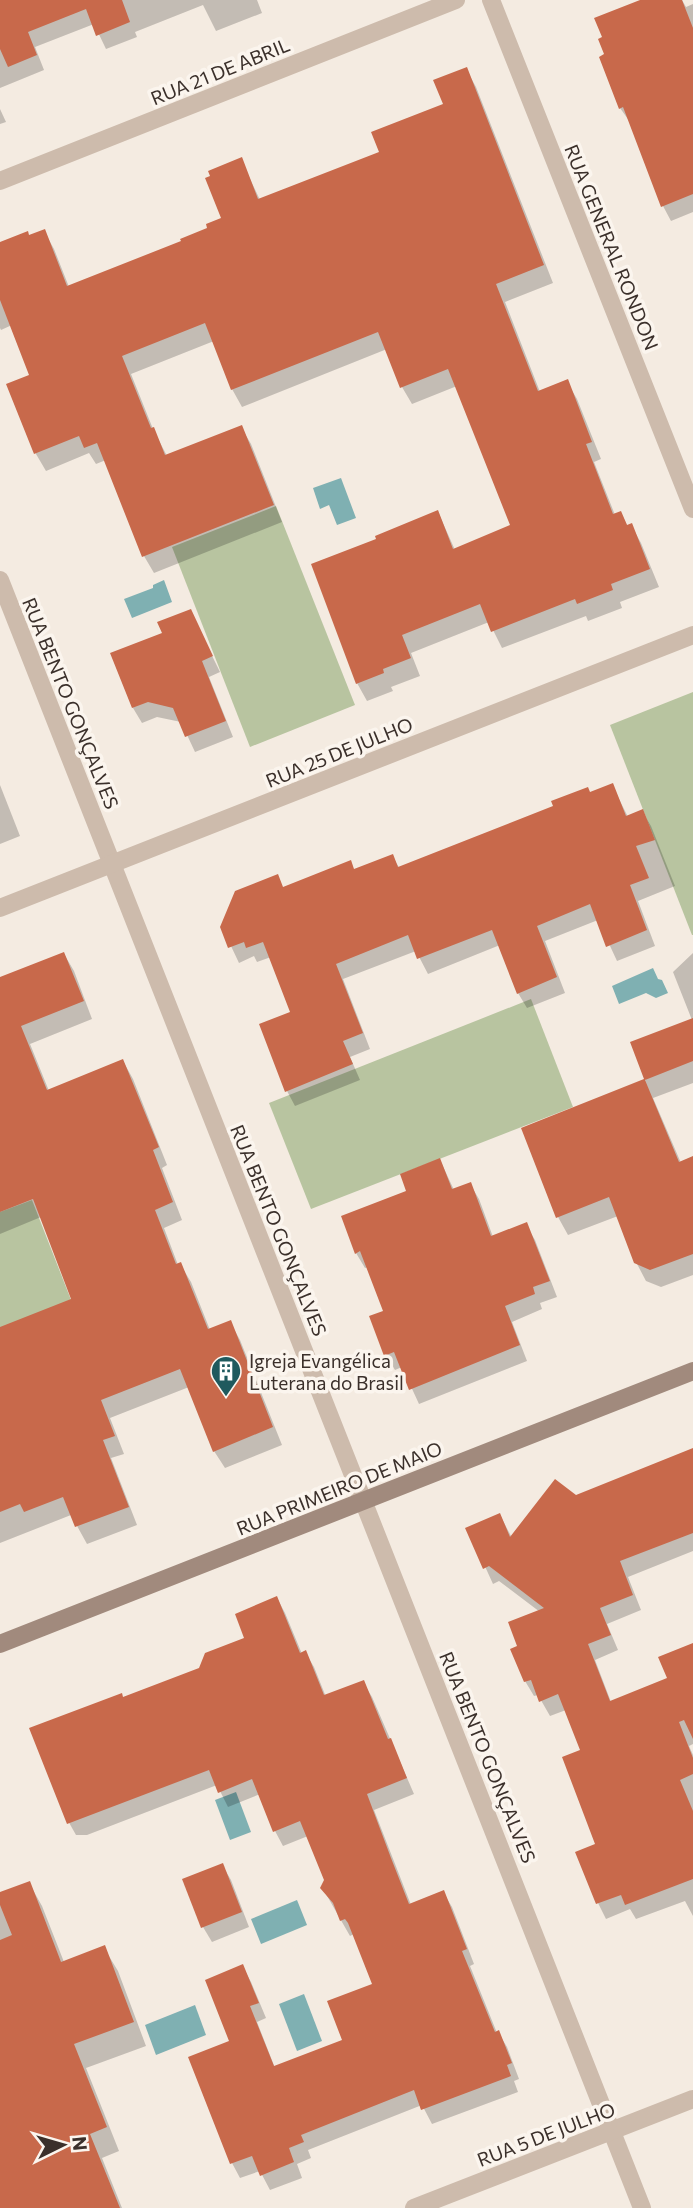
<svg xmlns="http://www.w3.org/2000/svg" width="693" height="2208" font-family="Commissioner,sans-serif">
<rect width="100%" height="100%" fill="#f4ebe1"/>
<!-- green -->
<g fill="#b8c4a0">
<polygon points="276,506 355,705 250,747 172,547"/>
<polygon points="693,692 693,935 692,935 610,725"/>
<polygon points="531,999 573,1107 311,1209 269,1103"/>
<polygon points="32,1200 73,1305 0,1334 0,1212"/>
</g>
<!-- water -->
<g fill="#7fb0b2">
<polygon points="341,478 356,518 337,525 329,505 320,509 313,488"/>
<polygon points="164,580 172,602 132,618 124,599 153,588 153,585"/>
<polygon points="653,968 658,979 662,980 668,993 656,998 646,993 619,1004 612,986"/>
<polygon points="236,1792 251,1832 230,1840 215,1800"/>
<polygon points="297,1900 307,1925 261,1944 251,1919"/>
<polygon points="304,1994 322,2041 297,2051 279,2004"/>
<polygon points="195,2005 206,2035 156,2055 145,2025"/>
</g>
<!-- shadow -->
<g fill="#0003">
<polygon points="0,0 257,0 262,13 216,31 203,5 135,32 137,37 106,49 94,24 35,47 44,70 0,88"/>
<polygon points="645,0 682,0 686,7 693,4 693,212 671,221 663,206 630,122 620,108 606,55"/>
<polygon points="466,69 476,87 553,283 505,302 540,392 567,382 577,399 601,459 594,462 615,515 621,513 628,527 631,525 641,543 659,587 620,602 622,608 588,621 586,616 502,648 489,622 411,653 420,676 391,687 393,691 367,701 357,683 378,540 438,512 455,550 513,526 457,386 412,404 402,387 387,349 242,407 232,389 214,341 131,374 153,429 167,456 241,427 251,444 282,522 154,573 144,556 106,460 96,464 89,453 46,471 36,454 8,385 31,376 12,325 1,330 0,328 0,244 44,231 54,249 69,287 183,242 210,229 223,219 241,160 260,200 381,153 445,105"/>
<polygon points="0,109 6,122 0,124"/>
<polygon points="190,611 220,672 209,677 233,737 195,752 181,722 157,717 142,723 133,708 164,634"/>
<polygon points="0,785 20,836 0,844"/>
<polygon points="612,785 628,817 642,811 651,826 675,886 638,901 655,946 617,961 598,920 545,941 565,993 527,1008 518,993 500,945 428,974 416,951 343,979 370,1049 350,1057 360,1080 295,1106 287,1091 292,1013 271,957 257,962 254,956 239,963 222,927 284,888 355,870 392,856 400,869"/>
<polygon points="693,953 693,1083 653,1098 681,1163 693,1158 693,1275 661,1287 646,1281 636,1262 618,1216 568,1235 558,1217 523,1129 646,1080 632,1043 692,1020 673,972"/>
<polygon points="64,954 74,971 92,1019 30,1044 49,1091 123,1061 133,1079 167,1165 162,1168 182,1220 164,1228 178,1265 180,1264 191,1282 210,1330 230,1322 240,1340 282,1445 225,1468 214,1451 189,1387 110,1418 124,1454 111,1458 137,1525 87,1544 71,1515 0,1543 0,1329 73,1300 41,1217 0,1234 0,979"/>
<polygon points="440,1160 454,1190 470,1184 479,1199 493,1237 526,1225 535,1240 557,1297 540,1303 542,1309 512,1322 527,1361 419,1404 402,1367 395,1370 386,1355 385,1312 368,1267 365,1268 356,1253 408,1192"/>
<polygon points="693,1450 693,1551 628,1577 641,1610 607,1624 618,1650 595,1660 611,1702 669,1679 693,1645 693,1744 689,1746 693,1755 693,1916 685,1901 636,1919 630,1909 606,1919 598,1903 598,1845 582,1751 566,1710 550,1716 538,1695 534,1696 525,1681 519,1647 540,1612 499,1581 493,1584 468,1529 500,1515 512,1538 576,1497"/>
<polygon points="277,1598 285,1613 302,1654 305,1652 314,1667 326,1697 363,1682 372,1697 414,1794 374,1810 411,1905 443,1892 452,1907 474,1964 470,1966 497,2033 498,2032 507,2047 519,2079 514,2081 518,2092 432,2124 422,2105 308,2150 311,2158 297,2164 302,2178 270,2190 260,2171 240,2178 232,2163 231,2042 243,1967 251,1982 266,2018 257,2022 275,2068 344,2041 374,1985 354,1934 350,1936 322,1887 326,1880 308,1836 283,1846 275,1831 260,1794 228,1807 217,1785 87,1835 76,1835 67,1819 123,1699 200,1669 246,1639"/>
<polygon points="222,1865 231,1880 249,1927 212,1942 203,1927"/>
<polygon points="29,1883 42,1906 64,1962 104,1948 118,1971 146,2046 86,2068 119,2151 102,2158 122,2208 0,2208 0,1894"/>
</g>
<!-- building -->
<g fill="#c8694b">
<polygon points="0,0 122,0 130,22 96,36 86,9 28,32 37,55 8,67 0,49"/>
<polygon points="640,0 682,0 693,28 693,194 661,207 623,107 619,109 599,57 604,54 598,39 602,37 594,18"/>
<polygon points="467,67 544,265 496,284 538,391 568,379 592,442 586,444 613,514 621,511 627,525 632,523 650,569 611,584 613,590 577,604 575,599 491,632 480,604 402,635 411,658 383,669 384,673 356,684 311,564 376,539 375,536 438,510 453,549 510,525 448,369 400,388 378,332 231,390 205,323 122,356 151,428 154,427 165,455 242,425 274,505 142,557 97,443 84,448 79,436 34,454 6,384 29,375 0,300 0,242 28,231 29,235 45,229 67,286 181,241 180,239 207,228 206,224 221,218 205,178 210,176 208,171 242,157 258,199 379,152 371,132 443,104 433,80"/>
<polygon points="191,609 213,656 202,661 226,721 185,737 173,708 148,702 132,708 110,653 162,633 157,622"/>
<polygon points="613,783 626,816 643,809 655,840 636,846 649,878 630,885 647,930 606,947 590,904 537,926 557,977 517,994 492,930 417,959 408,935 336,964 363,1033 343,1041 353,1064 285,1092 259,1024 290,1012 263,942 246,948 244,942 228,948 220,927 235,891 278,874 283,887 351,860 354,869 393,854 398,867 553,806 551,801 588,787 590,792"/>
<polygon points="64,952 84,1001 21,1026 47,1090 123,1059 159,1147 153,1150 173,1202 155,1210 176,1264 181,1262 208,1329 231,1320 273,1427 213,1452 180,1369 101,1400 115,1436 103,1440 129,1507 75,1527 63,1497 24,1512 20,1504 0,1512 0,1327 71,1299 33,1199 0,1212 0,977"/>
<polygon points="693,1018 693,1061 645,1080 679,1162 693,1156 693,1254 650,1270 634,1263 609,1197 556,1218 521,1128 644,1079 630,1042"/>
<polygon points="440,1158 452,1189 471,1182 491,1236 527,1222 550,1281 533,1287 535,1294 505,1306 520,1345 409,1390 394,1352 384,1356 369,1316 383,1311 360,1251 355,1254 341,1216 406,1191 400,1174"/>
<polygon points="693,1448 693,1533 620,1561 633,1595 600,1608 611,1635 588,1644 610,1701 667,1678 658,1657 693,1643 693,1739 684,1720 679,1722 693,1758 693,1774 680,1780 693,1811 693,1879 625,1905 621,1895 596,1904 575,1852 595,1844 562,1757 580,1750 558,1694 539,1702 531,1680 524,1682 510,1649 517,1646 508,1622 544,1608 489,1566 483,1569 465,1528 500,1513 510,1537 555,1479 576,1495"/>
<polygon points="277,1596 300,1653 306,1650 324,1695 364,1680 388,1739 391,1738 407,1778 367,1794 391,1858 409,1904 444,1890 467,1949 462,1951 495,2032 499,2030 512,2063 507,2065 511,2076 421,2110 414,2090 301,2135 304,2142 289,2148 294,2162 260,2176 252,2156 230,2164 188,2057 229,2041 205,1980 243,1964 259,2003 250,2006 274,2066 342,2040 327,2001 372,1984 348,1923 345,1919 340,1921 333,1903 320,1888 324,1880 300,1821 273,1832 252,1779 218,1793 209,1770 67,1824 29,1728 122,1693 123,1697 199,1668 205,1653 244,1638 235,1614"/>
<polygon points="223,1863 242,1912 201,1928 182,1879"/>
<polygon points="30,1881 61,1962 105,1945 134,2022 74,2044 107,2127 90,2134 120,2208 0,2208 0,1940 12,1935 0,1905 0,1892"/>
</g>
<g fill="none" stroke-linecap="round" stroke-linejoin="round">
<!-- street -->
<g stroke="#cdbbac" stroke-width="18">
<polyline points="491,0 693,509"/>
<polyline points="0,181 456,0"/>
<polyline points="0,580 642,2208"/>
<polyline points="0,908 693,635"/>
<polyline points="414,2208 693,2099"/>
</g>
<!-- secondary -->
<polyline stroke="#a18a7d" stroke-width="18" points="0,1644 693,1371"/>
</g>
<!-- icons -->
<defs>
<g id="building-pin" transform="scale(1.575)"><path d="M0 17L-7.5 6A9.5 9.5 0 1 1 7.5 6Z" fill="#1f5a5e" stroke="#fbf5ee"/><path d="M-4-6H4V6H1V3H-1V6H-4ZM-2.5-4.3h1.7v1.8h-1.7ZM.8-4.3h1.7v1.8H.8ZM-2.5-1h1.7V.8h-1.7ZM.8-1h1.7V.8H.8Z" fill="#fff"/></g>
</defs>
<g fill-rule="evenodd">
<use href="#building-pin" x="226" y="1371"/>
</g>
<g text-anchor="middle" dominant-baseline="central" stroke-width="7" stroke-linejoin="round" paint-order="stroke">
<!-- street labels -->
<g font-size="19" fill="#3b302b" stroke="#fbf5ee">
<text transform="translate(220 71) rotate(-22)">RUA 21 DE ABRIL</text>
<text transform="translate(612 247) rotate(68)">RUA GENERAL RONDON</text>
<text transform="translate(71 703) rotate(68)">RUA BENTO GONÇALVES</text>
<text transform="translate(339 752) rotate(-22)">RUA 25 DE JULHO</text>
<text transform="translate(279 1230) rotate(68)">RUA BENTO GONÇALVES</text>
<text transform="translate(339 1488) rotate(-22)">RUA PRIMEIRO DE MAIO</text>
<text transform="translate(488 1757) rotate(68)">RUA BENTO GONÇALVES</text>
<text transform="translate(546 2134) rotate(-21)">RUA 5 DE JULHO</text>
</g>
<!-- poi labels -->
<g font-size="19" fill="#3b302b" stroke="#fbf5ee" text-anchor="start">
<text x="249" y="1360">Igreja Evangélica<tspan x="249" dy="22">Luterana do Brasil</tspan></text>
</g>
</g>
<!-- north arrow -->
<g transform="translate(63 2145) rotate(85)" stroke="#fbf5ee" stroke-width="5" paint-order="stroke">
<path d="M0-5L12 26L0 18L-12 26Z" fill="#3b302b"/>
<text y="-10" font-size="19" font-weight="bold" text-anchor="middle" fill="#3b302b">N</text>
</g>
</svg>
